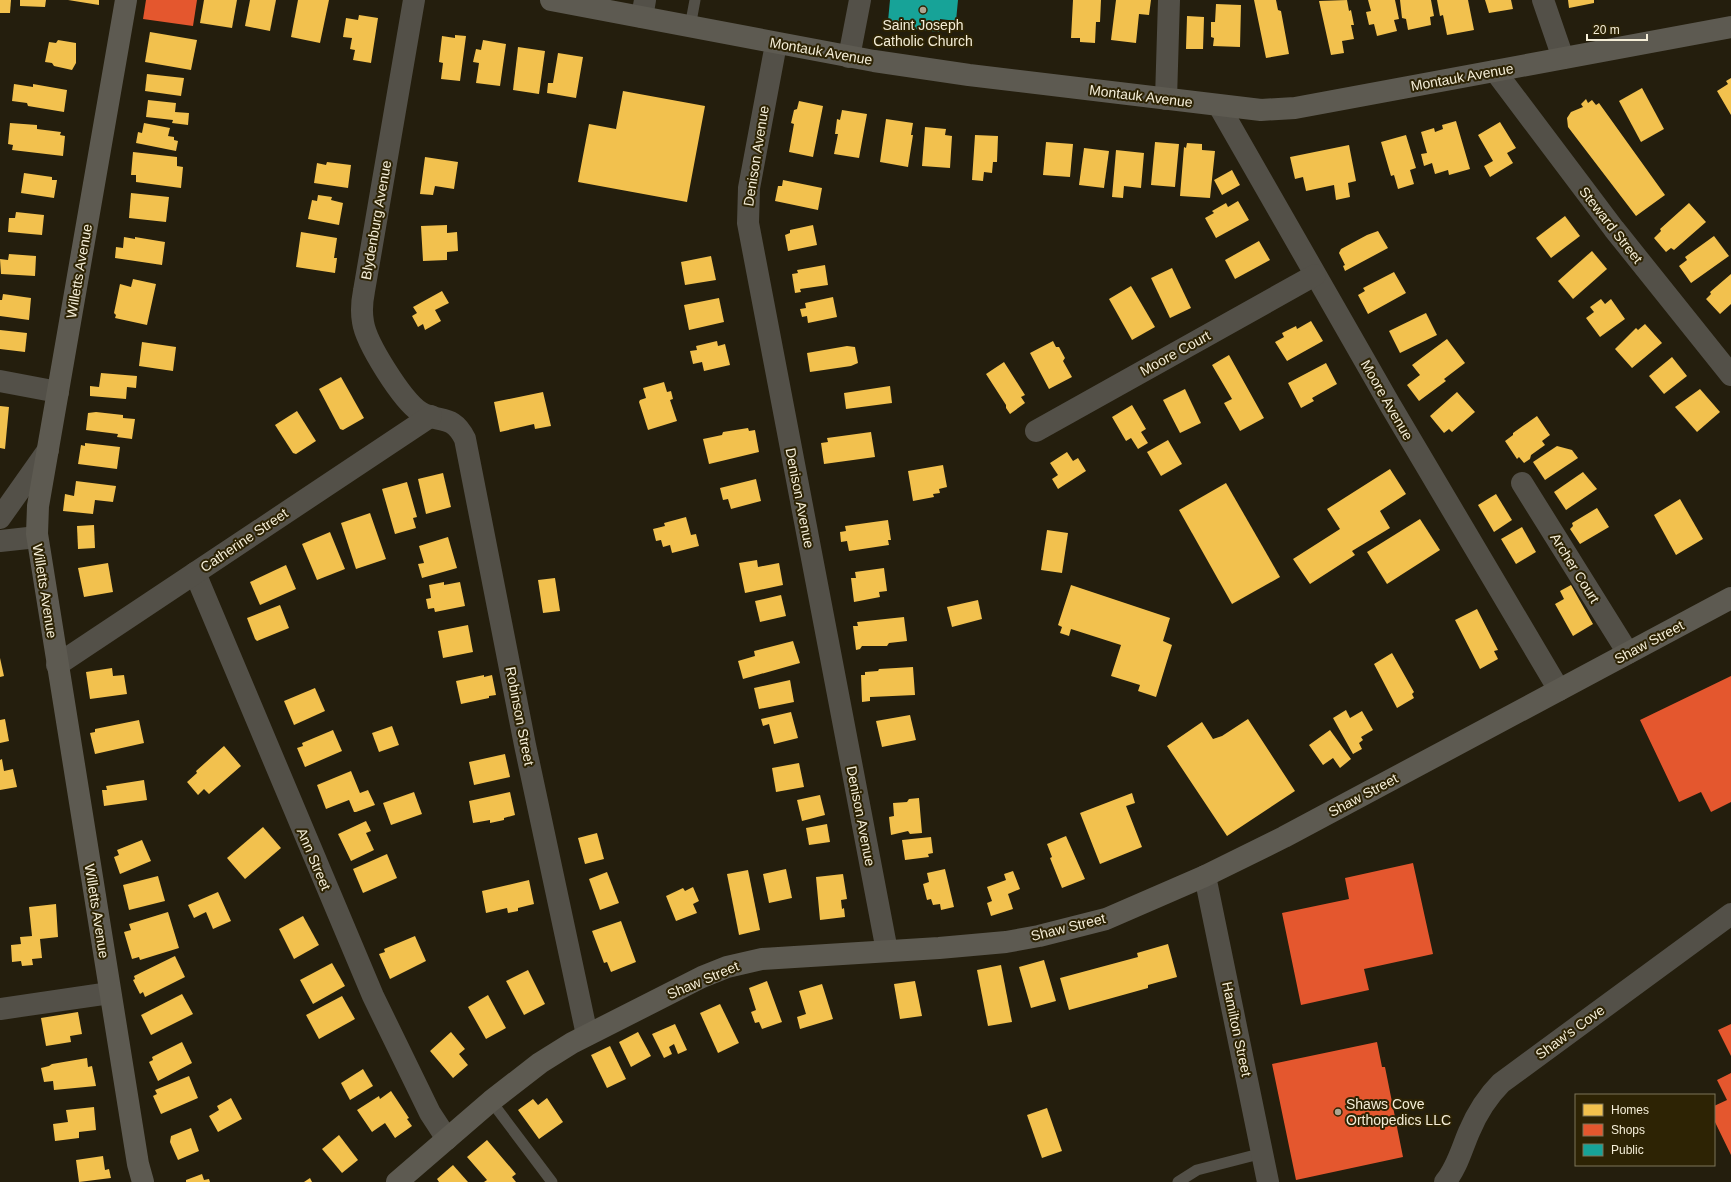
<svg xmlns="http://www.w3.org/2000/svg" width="1731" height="1182" font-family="Arial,sans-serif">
<rect width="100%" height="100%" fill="#241e0d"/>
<!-- homes -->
<g fill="#f2c14e">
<polygon points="0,0 11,0 10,13 0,13"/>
<polygon points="20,0 46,0 45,7 20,6"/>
<polygon points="68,0 99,0 99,5"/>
<polygon points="204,0 237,0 232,28 200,23"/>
<polygon points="250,0 276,0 270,31 245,26"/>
<polygon points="298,0 329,0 320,43 291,37"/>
<polygon points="1073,0 1101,0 1100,22 1096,22 1095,43 1080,42 1080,38 1071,38"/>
<polygon points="1116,0 1151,0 1149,15 1139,14 1136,43 1111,40"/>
<polygon points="1254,0 1276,0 1278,10 1281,11 1289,54 1266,58"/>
<polygon points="1347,0 1349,11 1351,10 1354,25 1351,25 1354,39 1342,41 1344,53 1331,55 1319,1"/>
<polygon points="1368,0 1395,0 1399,19 1394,20 1397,31 1377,36 1374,24 1369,25 1366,12 1371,11"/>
<polygon points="1400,0 1431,0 1434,16 1430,17 1431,25 1408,30 1406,19 1402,18"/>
<polygon points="1437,0 1468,0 1474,30 1447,35 1443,15 1440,16"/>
<polygon points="1485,0 1511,0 1513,9 1489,13"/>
<polygon points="1568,0 1594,0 1594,3 1569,8"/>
<polygon points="1216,4 1241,5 1240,47 1213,46 1214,38 1211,37 1211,22 1215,22"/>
<polygon points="359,15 378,18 371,63 353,60 355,50 350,49 352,38 343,37 346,18 358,20"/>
<polygon points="1187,16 1204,17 1203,49 1186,49"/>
<polygon points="150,32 197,40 191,70 145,62"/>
<polygon points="455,35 466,36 460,81 441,79 443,63 439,62 442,36 455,38"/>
<polygon points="58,40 76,43 76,63 72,70 54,66 52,63 45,62 49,42 56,43"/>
<polygon points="483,40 506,44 500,86 476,83 479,63 473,62 476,49 481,50"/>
<polygon points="518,47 545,51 539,94 513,90"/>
<polygon points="558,53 583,57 576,98 547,93 548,83 553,83"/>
<polygon points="147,74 184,78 181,96 145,91"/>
<polygon points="1731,78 1731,115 1717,91 1728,84 1726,81"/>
<polygon points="14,84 33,87 33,84 67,90 64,112 28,106 27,103 12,101"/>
<polygon points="1642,88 1664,129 1641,142 1619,101"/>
<polygon points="623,91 705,106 687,202 578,182 589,124 616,129"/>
<polygon points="1586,99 1588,103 1592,100 1596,105 1599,103 1665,195 1636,216 1568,127 1567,118 1571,112 1583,107 1581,104"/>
<polygon points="148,100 176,103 175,112 189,113 188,125 172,123 173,120 146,117"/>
<polygon points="799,101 823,106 813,157 789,152 794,124 791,123 794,110 797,109"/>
<polygon points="842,110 867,114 859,158 834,154 838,134 835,134 837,119 840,120"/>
<polygon points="886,119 913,123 911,135 913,135 908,167 880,162"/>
<polygon points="1456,121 1470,169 1449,175 1448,170 1435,174 1432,163 1424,166 1421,154 1427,153 1421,132 1434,128 1435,132 1443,129 1442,125"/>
<polygon points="1500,122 1516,148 1507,153 1513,163 1490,177 1484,166 1493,161 1478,135"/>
<polygon points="10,123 37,125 37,129 61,132 60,135 65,136 63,156 12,150 13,145 8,144"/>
<polygon points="144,123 170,128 168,136 174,137 174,140 178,141 176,151 136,143 138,132 142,133"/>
<polygon points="925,127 946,129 945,135 952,136 950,168 922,166"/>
<polygon points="975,135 998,136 997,162 993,162 992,173 984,172 983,181 972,180"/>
<polygon points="1406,135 1416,168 1410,170 1414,184 1398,189 1394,175 1391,176 1381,142"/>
<polygon points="1046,142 1073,144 1070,177 1043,175"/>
<polygon points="1155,142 1179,144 1175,187 1151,185"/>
<polygon points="1187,143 1202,144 1202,150 1215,151 1210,198 1180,196 1184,147 1186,148"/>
<polygon points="1349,145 1356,181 1348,183 1350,197 1336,200 1334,185 1306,191 1303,177 1295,179 1290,157"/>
<polygon points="1084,148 1109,151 1104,188 1079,185"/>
<polygon points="1116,150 1144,153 1141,188 1124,186 1123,198 1112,197"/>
<polygon points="133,152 177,157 177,166 183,167 181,188 136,182 136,175 131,175"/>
<polygon points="425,157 458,162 454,189 435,186 433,195 420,194"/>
<polygon points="327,162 351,165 348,188 314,183 317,163 326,165"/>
<polygon points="1232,170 1240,185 1222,195 1214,180"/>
<polygon points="24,173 52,177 52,180 57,180 54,198 21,193"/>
<polygon points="783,180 822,188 818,210 775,201 778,186 782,186"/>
<polygon points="131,193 169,197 166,222 129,218"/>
<polygon points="318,195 332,197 331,200 343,203 339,225 308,219 312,200 317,201"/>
<polygon points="1238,201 1249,220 1216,238 1205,218 1214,213 1212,211 1226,203 1228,207"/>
<polygon points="1689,203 1706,222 1674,250 1671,248 1666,252 1654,238 1661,231 1660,229"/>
<polygon points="16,212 44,215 42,235 8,232 9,218 15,218"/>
<polygon points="1565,216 1580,236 1551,258 1536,238"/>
<polygon points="447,225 447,233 457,232 458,251 447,252 447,260 423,261 421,226"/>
<polygon points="813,225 817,245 788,251 785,235 790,233 790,230"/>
<polygon points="1378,231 1388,248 1345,271 1343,266 1345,265 1339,253 1341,249 1367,235"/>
<polygon points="301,232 337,238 334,258 337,258 335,273 296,267"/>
<polygon points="1714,236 1729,256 1691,283 1679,266 1687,260 1685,257"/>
<polygon points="124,237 135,239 135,237 165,242 162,265 115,258 116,247 123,248"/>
<polygon points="1259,241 1270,260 1235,279 1225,260"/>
<polygon points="1592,251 1607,269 1573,299 1558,281"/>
<polygon points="9,254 36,256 35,276 1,274 0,259 8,260"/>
<polygon points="711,256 716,280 685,285 681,262"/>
<polygon points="825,265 828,285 800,289 801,292 795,293 792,274 798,273 797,270"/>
<polygon points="1172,268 1191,308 1170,318 1151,278"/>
<polygon points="1394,272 1406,293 1368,314 1358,295 1365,291 1363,288"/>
<polygon points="1731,274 1731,304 1720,314 1706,299 1711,294 1710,292"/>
<polygon points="133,279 156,284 147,325 115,318 116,315 114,313 120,284 131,287"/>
<polygon points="1131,286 1155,327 1132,340 1109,299"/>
<polygon points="442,291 449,303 435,310 441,321 425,330 423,324 418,327 412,316 417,313 413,307"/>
<polygon points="3,294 31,298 29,320 0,316 0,300 2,300"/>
<polygon points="833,297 837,317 808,323 807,316 802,317 800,309 806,308 805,303"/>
<polygon points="719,298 724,322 689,330 684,305"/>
<polygon points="1601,299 1605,304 1611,299 1625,319 1600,337 1586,318 1594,312 1590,307"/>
<polygon points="1426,313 1437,335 1400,353 1389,331"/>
<polygon points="1311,321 1323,341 1287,361 1275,342 1284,337 1282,333 1296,326 1297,329"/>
<polygon points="1645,324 1662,343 1632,368 1615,349 1636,328 1638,330"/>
<polygon points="0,330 27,333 25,352 0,349"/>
<polygon points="1447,339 1465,363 1444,379 1446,381 1419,401 1407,385 1420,375 1412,365"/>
<polygon points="717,341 718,346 725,344 730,365 704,371 702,362 693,364 690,351 697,350 696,346"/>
<polygon points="1053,341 1056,347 1059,347 1065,358 1063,361 1072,377 1049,389 1030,353"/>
<polygon points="142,342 176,347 173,371 139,366"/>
<polygon points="847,346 855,347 858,363 851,366 810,372 807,353"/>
<polygon points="1229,355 1264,418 1240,431 1224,403 1232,399 1212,365"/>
<polygon points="1672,357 1687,376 1664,394 1649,376"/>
<polygon points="1004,362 1025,395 1021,397 1025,403 1010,414 1006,408 1006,405 986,374"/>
<polygon points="1326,363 1337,384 1312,398 1314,401 1301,408 1288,383"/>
<polygon points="101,373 137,376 136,388 127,387 126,399 90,396 90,386 99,387"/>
<polygon points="341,377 364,418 343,430 340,429 319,389"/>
<polygon points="664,382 667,392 671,391 673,399 670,400 677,421 648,430 639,402 640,400 646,398 643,388"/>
<polygon points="890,386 892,403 846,409 844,393"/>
<polygon points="1185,389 1201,423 1180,433 1163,400"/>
<polygon points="1700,389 1720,412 1697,432 1675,407"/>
<polygon points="543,392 551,426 535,429 534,424 500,432 494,402"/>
<polygon points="1457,392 1475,412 1452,432 1449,429 1444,433 1430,416"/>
<polygon points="1132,405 1146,429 1141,432 1148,443 1138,449 1131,438 1126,441 1112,417"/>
<polygon points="0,406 9,407 5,449 0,448"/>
<polygon points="297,411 316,441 296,454 293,453 275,425"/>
<polygon points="96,412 123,415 123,418 135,419 132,439 117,437 118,434 86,430 88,413"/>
<polygon points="1537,416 1550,435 1542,441 1545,445 1531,455 1530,459 1524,463 1519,457 1517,459 1505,441 1513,435 1513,433"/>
<polygon points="748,428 749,431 755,430 759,452 709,464 703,439 722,435 723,432"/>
<polygon points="871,432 875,457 824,464 821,443 828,442 827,438"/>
<polygon points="1168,440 1182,464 1161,476 1147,452"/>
<polygon points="85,443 120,447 117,469 78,464 81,445 85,446"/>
<polygon points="1557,446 1572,450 1578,458 1545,480 1533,462"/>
<polygon points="1067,452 1073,461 1078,458 1086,471 1058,489 1052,479 1058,475 1050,463"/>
<polygon points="943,465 947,487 939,489 940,493 933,494 934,497 913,501 908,471"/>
<polygon points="1390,469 1406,494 1380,511 1390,528 1352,551 1355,555 1310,584 1293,559 1340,529 1327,509"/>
<polygon points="1583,472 1597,489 1566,510 1554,492"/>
<polygon points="443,473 451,507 426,514 418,479"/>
<polygon points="756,479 761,501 731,509 728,499 723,500 720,488"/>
<polygon points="76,481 116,486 113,502 95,500 93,514 63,511 65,494 74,496"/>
<polygon points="407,482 417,517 413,518 416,528 395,534 382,489"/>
<polygon points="1226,483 1280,577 1232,604 1179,510"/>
<polygon points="1496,494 1512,520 1494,532 1478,505"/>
<polygon points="1680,499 1703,539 1676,555 1654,515"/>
<polygon points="1597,508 1609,527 1580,544 1570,529 1573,526 1572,523"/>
<polygon points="370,513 386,559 356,569 341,523"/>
<polygon points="686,517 691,535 696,534 699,546 672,553 670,545 663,547 661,540 656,541 653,529 665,526 664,523"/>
<polygon points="1420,519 1440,550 1387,584 1367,552"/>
<polygon points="888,520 891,540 888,540 889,545 849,551 847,541 841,542 840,532 846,531 845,526"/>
<polygon points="94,525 95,548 78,549 77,526"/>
<polygon points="1522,527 1536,552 1516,564 1501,539"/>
<polygon points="1047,530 1068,533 1062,573 1041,570"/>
<polygon points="330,532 345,569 317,580 302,544"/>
<polygon points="448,537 457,568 422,578 418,564 424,563 419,546"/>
<polygon points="757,560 758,567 779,563 783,585 745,593 739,563"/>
<polygon points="108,563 113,592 84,597 78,568"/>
<polygon points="286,565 296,589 260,605 250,582"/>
<polygon points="884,568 887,591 879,592 880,597 854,602 851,578 856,578 855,572"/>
<polygon points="555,578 560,611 543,613 538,580"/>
<polygon points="444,582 444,585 460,582 465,606 435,612 434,608 428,609 426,599 431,598 429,585"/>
<polygon points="1071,585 1170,618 1163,641 1172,645 1156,697 1138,691 1140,685 1111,676 1121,645 1071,629 1069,636 1060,633 1062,627 1058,625"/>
<polygon points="1571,585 1593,624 1573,636 1555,604 1564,599 1560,591"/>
<polygon points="781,595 786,616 760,622 755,601"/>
<polygon points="978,600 982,619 952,627 947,607"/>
<polygon points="280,605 289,628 257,641 255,639 247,618"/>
<polygon points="1477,609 1498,650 1494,651 1498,659 1480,669 1455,620"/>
<polygon points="904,617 907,641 889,643 887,646 862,646 860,649 856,650 853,626 858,626 857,622"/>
<polygon points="468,625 473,652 443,658 438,631"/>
<polygon points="793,641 800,663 743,679 738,661 755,656 754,651"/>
<polygon points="1392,653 1414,692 1412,694 1414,698 1397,708 1374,664"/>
<polygon points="0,658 4,676 0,677"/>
<polygon points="913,667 915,695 870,697 870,701 862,702 861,675 865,675 865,672 878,671 879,669"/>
<polygon points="112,668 113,676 124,675 127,694 90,699 86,672"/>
<polygon points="484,675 484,677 492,675 496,695 489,696 489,698 461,704 456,681"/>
<polygon points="790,680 794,702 759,709 754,688"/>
<polygon points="315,688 325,711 294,725 284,701"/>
<polygon points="1346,710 1350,718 1362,711 1373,730 1361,737 1363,740 1359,743 1362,749 1353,754 1333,718"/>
<polygon points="791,712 798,738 774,744 769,724 763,726 761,719"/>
<polygon points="910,715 916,740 882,747 876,721"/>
<polygon points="5,719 9,741 0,743 0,720"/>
<polygon points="1248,719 1295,791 1227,836 1167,746 1202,722 1213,739 1222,736"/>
<polygon points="139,720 144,743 95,754 90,733 95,732 95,729"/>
<polygon points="392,726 399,745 379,752 372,733"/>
<polygon points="333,730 342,751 305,767 297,748 303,746 302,743"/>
<polygon points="1330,730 1351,759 1340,768 1333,758 1323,765 1309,745"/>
<polygon points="224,746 241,766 209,794 204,789 198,795 187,782 197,773 196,771"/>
<polygon points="505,754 510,777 474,785 469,762"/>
<polygon points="2,759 4,771 13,769 17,787 0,790 0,760"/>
<polygon points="799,763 804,787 776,792 772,768"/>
<polygon points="351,771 360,793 368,790 375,805 356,812 354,812 349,800 326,809 317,785"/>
<polygon points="144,780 147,800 104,806 102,790 107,790 106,786"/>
<polygon points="414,792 422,814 391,825 383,803"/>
<polygon points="510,792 515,815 504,818 504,820 490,823 490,820 473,823 469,801"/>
<polygon points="1132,793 1135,803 1126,806 1142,847 1100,864 1080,813"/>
<polygon points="820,795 825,815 802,821 797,800"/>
<polygon points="919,798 922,833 910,834 908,831 891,835 889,817 894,816 893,803 907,802 909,799"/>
<polygon points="366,821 371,831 366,833 374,850 351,861 338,834"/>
<polygon points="827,824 830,842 809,845 806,828"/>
<polygon points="263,827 281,848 245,879 227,858"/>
<polygon points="597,833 604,859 585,864 578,838"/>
<polygon points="1066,836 1085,879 1062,888 1050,858 1052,857 1047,844"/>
<polygon points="931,837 933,853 928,854 929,857 905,860 902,840"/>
<polygon points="142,840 151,861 120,874 114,857 119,855 117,850"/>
<polygon points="387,854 397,878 363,893 353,869"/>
<polygon points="786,869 792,898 769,903 763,874"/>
<polygon points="945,869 954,907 941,910 940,904 933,905 931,899 927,900 923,884 929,882 927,873"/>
<polygon points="748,870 760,930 739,935 727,874"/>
<polygon points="1013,871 1020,889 1008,894 1013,909 991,916 987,903 992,901 987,887 1006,880 1004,874"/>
<polygon points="607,872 619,903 600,910 589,879"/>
<polygon points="843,874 847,899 841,900 842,909 844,908 845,917 820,920 816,877"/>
<polygon points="158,876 165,901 129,910 123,885"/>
<polygon points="529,880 534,904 518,908 518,911 508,913 507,908 486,913 482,891"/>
<polygon points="693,887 699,901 693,904 697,913 676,921 666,896 683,888 685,891"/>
<polygon points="218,892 231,921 213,929 206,912 194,918 188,905"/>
<polygon points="56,904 58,937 40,939 42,958 32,959 33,965 22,966 21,961 12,962 11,945 21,944 20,937 32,936 29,907"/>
<polygon points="168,912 179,948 140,960 139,957 132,959 124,932 131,930 129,924"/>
<polygon points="303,916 319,945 294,959 279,929"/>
<polygon points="621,921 636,962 611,972 607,962 604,963 592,931"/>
<polygon points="415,936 426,961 390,979 379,954 385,952 384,949"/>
<polygon points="1168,944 1177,977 1148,985 1148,988 1069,1010 1060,978 1138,957 1137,953"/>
<polygon points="175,956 185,977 145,997 143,992 140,994 133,980 135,979 134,976"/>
<polygon points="1044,960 1056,1001 1031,1008 1019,967"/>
<polygon points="332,963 345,986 313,1004 300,980"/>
<polygon points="1001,965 1012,1022 988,1026 977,970"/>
<polygon points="528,970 545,1004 524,1015 506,981"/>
<polygon points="767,981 782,1022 762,1029 759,1022 755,1023 751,1012 756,1010 749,988"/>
<polygon points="915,981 922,1016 900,1019 894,984"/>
<polygon points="822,984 833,1019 800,1029 797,1017 806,1014 799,991"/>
<polygon points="182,994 193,1014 151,1035 141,1015"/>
<polygon points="488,995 506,1028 486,1039 468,1007"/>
<polygon points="342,996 355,1019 319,1039 306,1015"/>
<polygon points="720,1004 739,1043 718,1053 700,1013"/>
<polygon points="78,1012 82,1034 70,1036 71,1042 46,1046 41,1018"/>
<polygon points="675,1024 687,1050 678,1054 674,1044 669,1047 672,1054 664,1058 652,1034"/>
<polygon points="451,1032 465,1049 459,1054 468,1065 453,1078 430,1051"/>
<polygon points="638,1032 651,1056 631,1067 619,1042"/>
<polygon points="182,1042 192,1063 158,1081 149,1062 153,1060 152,1057"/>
<polygon points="610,1046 626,1079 607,1088 591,1055"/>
<polygon points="87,1058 88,1067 92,1066 96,1086 54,1090 53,1081 44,1082 41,1068 49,1066 52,1064"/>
<polygon points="363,1069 373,1086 350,1100 341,1083"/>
<polygon points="189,1076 198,1098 161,1114 153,1096 157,1094 155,1090"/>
<polygon points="391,1091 409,1118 407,1119 412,1126 395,1138 385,1123 372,1132 357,1110 379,1096 380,1099"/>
<polygon points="231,1098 242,1119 218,1132 209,1116 219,1110 217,1106"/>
<polygon points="547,1098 563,1122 539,1139 518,1110 533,1099 538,1105"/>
<polygon points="94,1107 96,1130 79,1132 79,1138 55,1141 53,1124 68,1122 66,1110"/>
<polygon points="1047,1108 1062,1151 1042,1158 1027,1115"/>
<polygon points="191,1128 199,1151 178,1160 170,1142 171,1136"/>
<polygon points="339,1135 358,1160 342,1173 322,1149"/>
<polygon points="487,1140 516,1174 512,1177 516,1182 484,1182 487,1180 467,1157"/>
<polygon points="103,1156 105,1170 109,1169 111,1178 79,1182 76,1160"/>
<polygon points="453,1165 468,1182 439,1182 437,1179"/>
<polygon points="202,1174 204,1180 209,1179 210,1182 186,1182 186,1180"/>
<polygon points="310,1178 312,1182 304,1182"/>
</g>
<!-- shops -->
<g fill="#e4572e">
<polygon points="146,0 197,0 193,26 143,19"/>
<polygon points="1731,676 1731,802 1711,812 1701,792 1679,802 1640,720"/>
<polygon points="1413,863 1433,954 1364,969 1369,990 1301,1005 1282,913 1349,899 1345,878"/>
<polygon points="1731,1024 1731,1056 1718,1030"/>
<polygon points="1377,1042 1382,1067 1385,1067 1403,1157 1296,1180 1272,1064"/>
<polygon points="1731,1073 1731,1155 1714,1120 1714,1106 1727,1100 1717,1080"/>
</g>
<!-- public -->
<polygon fill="#17a398" points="890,0 958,0 956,21 940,19 939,32 907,28 908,23 888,21"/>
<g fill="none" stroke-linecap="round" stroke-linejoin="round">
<!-- lane -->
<g stroke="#535048" stroke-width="11">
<polyline points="690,27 695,0"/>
<polyline points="491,1101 552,1182"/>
<polyline points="1178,1182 1197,1170 1263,1153"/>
</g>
<!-- street -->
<g stroke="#535048" stroke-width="22">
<path d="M414 0 364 291C362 301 361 311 363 322 366 343 402 400 420 412 440 424 452 413 465 439L525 745 587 1035"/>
<polyline points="1543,0 1563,58"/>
<polyline points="642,17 645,0"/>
<polyline points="776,44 749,188 748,223 887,951"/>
<polyline points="849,57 860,0"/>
<polyline points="1495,71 1614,229 1731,375"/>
<polyline points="1166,99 1169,0"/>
<polyline points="1219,106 1389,403 1559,690"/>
<polyline points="0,381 58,392"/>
<polyline points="1036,431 1315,275"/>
<polyline points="1522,483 1628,653"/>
<polyline points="0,518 48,450"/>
<polyline points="0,541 37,537"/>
<polyline points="195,573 373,996 430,1113 447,1139"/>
<polyline points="57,665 431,416"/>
<polyline points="1205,876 1268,1182"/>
<polyline points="0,1009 110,993"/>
<path d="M1445 1182C1457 1168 1462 1148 1469 1132 1477 1113 1487 1097 1501 1083L1731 914"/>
</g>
<!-- secondary -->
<g stroke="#5d5a51" stroke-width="22">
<polyline points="126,0 38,506 37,534 138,1164 143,1182"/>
<polyline points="551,0 874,61 969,75 1261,110 1295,108 1731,27"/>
<polyline points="397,1182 491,1101 540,1063 572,1043 702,977 727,967 762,959 939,948 1006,942 1039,936 1106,919 1205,876 1284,837 1731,598"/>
</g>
</g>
<!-- markers -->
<g fill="#aca591" stroke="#2d2304" stroke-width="1.5">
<circle cx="923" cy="10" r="4"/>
<circle cx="1338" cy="1112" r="4"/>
</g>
<g text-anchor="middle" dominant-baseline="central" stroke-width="4" stroke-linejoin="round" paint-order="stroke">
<!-- poi labels -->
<g font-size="14" fill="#f5eed8" stroke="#2d2304">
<text x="923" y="25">Saint Joseph<tspan x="923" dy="16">Catholic Church</tspan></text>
<text x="1346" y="1104" text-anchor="start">Shaws Cove<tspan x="1346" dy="16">Orthopedics LLC</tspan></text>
</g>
<!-- street labels -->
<g font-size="14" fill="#f5eed8" stroke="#2d2304">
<text transform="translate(821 51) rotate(10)">Montauk Avenue</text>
<text transform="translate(1462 77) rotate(-10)">Montauk Avenue</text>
<text transform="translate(1141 96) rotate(7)">Montauk Avenue</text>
<text transform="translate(756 156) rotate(-81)">Denison Avenue</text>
<text transform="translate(376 220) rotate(-80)">Blydenburg Avenue</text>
<text transform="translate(1611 225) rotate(52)">Steward Street</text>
<text transform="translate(79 271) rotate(-80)">Willetts Avenue</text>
<text transform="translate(1175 353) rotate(-29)">Moore Court</text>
<text transform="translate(1387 400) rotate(60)">Moore Avenue</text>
<text transform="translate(800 498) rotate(79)">Denison Avenue</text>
<text transform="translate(244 540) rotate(-34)">Catherine Street</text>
<text transform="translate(1575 568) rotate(58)">Archer Court</text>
<text transform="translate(45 591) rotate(81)">Willetts Avenue</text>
<text transform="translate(1649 642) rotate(-28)">Shaw Street</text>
<text transform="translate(520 716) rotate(79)">Robinson Street</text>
<text transform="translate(1363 795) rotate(-28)">Shaw Street</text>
<text transform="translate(861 816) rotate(79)">Denison Avenue</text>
<text transform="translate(314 859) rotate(67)">Ann Street</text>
<text transform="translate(97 911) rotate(81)">Willetts Avenue</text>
<text transform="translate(1068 927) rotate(-14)">Shaw Street</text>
<text transform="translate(703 980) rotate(-23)">Shaw Street</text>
<text transform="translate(1237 1029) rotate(78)">Hamilton Street</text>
<text transform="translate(1570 1032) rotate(-36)">Shaw's Cove</text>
</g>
</g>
<!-- legend -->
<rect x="1575" y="1094" width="140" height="72" fill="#2d2304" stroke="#7d7459"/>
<rect x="1583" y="1104" width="20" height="12" fill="#f2c14e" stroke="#7d7459"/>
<text x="1611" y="1114" font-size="12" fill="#f5eed8">Homes</text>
<rect x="1583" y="1124" width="20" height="12" fill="#e4572e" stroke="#7d7459"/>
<text x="1611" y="1134" font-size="12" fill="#f5eed8">Shops</text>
<rect x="1583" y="1144" width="20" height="12" fill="#17a398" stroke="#7d7459"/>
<text x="1611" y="1154" font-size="12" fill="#f5eed8">Public</text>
<!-- scale -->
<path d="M1587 34v6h60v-6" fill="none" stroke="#f5eed8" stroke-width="2"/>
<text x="1593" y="34" font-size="12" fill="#f5eed8" stroke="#2d2304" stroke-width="3" paint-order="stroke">20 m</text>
</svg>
